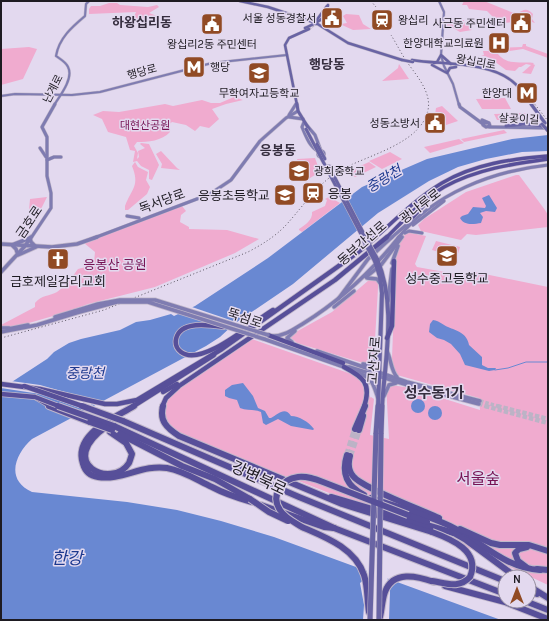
<svg xmlns="http://www.w3.org/2000/svg" width="549" height="621" font-family="Karla,'Noto Sans KR',sans-serif">
<rect width="100%" height="100%" fill="#e3d9ef"/>
<!-- green -->
<g fill="#f0abcf">
<path d="M464 1H484L516 14C524 10 526 7 533 14L532 19 535 23 520 18H517V22L502 23 496 20 487 11 469 9 467 5H462Z"/>
<path d="M109 3H117L120 5 148 7 157 5 159 7 149 13 157 16C149 20 141 24 133 19L136 12 89 14V9L91 6H100Z"/>
<polygon points="346,14 359,15 363,24 371,29 353,30 342,25 341,24 347,23 343,16"/>
<polygon points="450,20 464,20 464,21 452,21 464,23 469,20 483,19 483,20 468,22 469,25 465,23 472,27 470,28 472,30 460,32 453,28 447,27 447,21 450,21"/>
<path d="M523 44H526V46L548 54V58L523 49 497 53C508 66 517 61 534 63L533 64 535 65 531 74 522 73 531 65 526 64 521 67H519L515 71 506 70 490 58 481 55H484L483 51H489L488 48 522 47Z"/>
<polygon points="29,47 37,49 23,79 1,85 1,49"/>
<polygon points="399,64 409,79 382,81 398,68"/>
<path d="M234 97 243 100 226 104 212 109 219 119 209 128 200 126 195 131 186 125 172 122 168 125 170 128V132C162 141 148 142 137 142L134 146 138 153 137 159 139 157 138 151 145 148 140 144 141 143 149 144 159 165 152 180 149 179V170L141 166 137 161 133 162 135 151 130 150 126 137 108 132 102 119 93 115 103 111 119 112 165 104 173 106 202 100 211 103H220Z"/>
<polygon points="505,98 511,109 482,109 476,99"/>
<polygon points="442,106 458,121 446,125 435,115 436,108"/>
<polygon points="526,113 525,114 527,118 524,119 497,120 494,114"/>
<polygon points="504,130 507,133 464,142 461,139"/>
<polygon points="459,139 464,143 430,153 424,147"/>
<polygon points="161,151 177,168 180,170 161,168 162,164 156,154"/>
<polygon points="390,152 402,159 382,169 369,161"/>
<polygon points="315,158 320,172 310,178 302,176 303,174 297,159"/>
<path d="M135 162 138 167 148 172 146 180 150 187 147 194 128 210H125V206C132 188 140 186 132 166Z"/>
<polygon points="369,162 376,167 355,177 347,172"/>
<polygon points="516,175 519,175 545,210 548,215 548,227 476,235 467,234 461,240 421,231 418,225 424,219 466,192"/>
<path d="M333 195 336 197 333 199 340 203 302 232 299 230V229C305 225 313 220 312 212L325 206 327 200 325 199Z"/>
<polygon points="47,197 41,209 29,210 30,199"/>
<path d="M182 206 186 211 181 215 180 222 189 227V229L227 230 259 239 235 253 155 287 88 304 67 312 22 325 1 328V325L35 307V303C41 295 50 296 57 292 66 286 72 277 78 269L90 266 94 263 95 252 84 243Z"/>
<path d="M407 232 426 236 415 264 417 267 472 277 475 272 548 287V585L471 549 286 476 283 477 174 430C160 417 162 406 174 392L252 339 357 376 371 398V397L374 399 370 435 389 439 386 384 410 388 480 410 479 398 397 375 393 369 392 358 396 257 401 240Z"/>
<polygon points="436,241 460,247 457,257 432,250"/>
<polygon points="373,279 378,282 378,288 374,357 368,362 363,363 297,343 290,337 294,333 332,312 369,280"/>
</g>
<!-- water -->
<g fill="#6988d2">
<path d="M548 135V151L522 152 486 159 458 167 429 181 378 213 293 284 234 324 220 337 206 346 32 439C15 454 5 480 32 492L127 502 177 510 221 521 274 537 501 620H1V389L47 359 54 352 69 343 81 339 120 330 136 322 150 320 171 314 174 316 195 306 268 258 362 187 427 159 512 139Z"/>
<path d="M489 195 497 208 495 212 486 211 480 213 483 217 481 223C474 224 464 226 460 218L462 216 468 214 473 207 485 208 486 206 482 198Z"/>
<path d="M433 320C440 321 443 325 448 327 457 331 467 333 469 345L482 357V365L488 368H496L495 370 489 371 465 365 460 354 451 344 444 340 437 338 429 332 430 324Z"/>
<path d="M243 383 253 396 258 408 265 411 269 418H271C278 414 285 406 291 416 299 416 309 422 314 429L313 430 291 426 278 419 266 425 263 423 261 412C254 409 247 411 240 408L237 400 229 398 225 396V390L232 385Z"/>
<circle cx="418" cy="406" r="7"/>
<circle cx="435" cy="413" r="7"/>
</g>
<!-- pier -->
<g fill="#e3d9ef">
<polygon points="189,306 239,323 230,330 179,311"/>
<polygon points="11,381 40,385 104,403 98,406 90,404 96,407 88,411 40,394 1,388 1,386"/>
<polygon points="367,569 387,575 390,592 389,620 363,620 364,605 360,583 367,577"/>
</g>
<g fill="none" stroke-linecap="round" stroke-linejoin="round">
<!-- stream -->
<polyline stroke="#6988d2" stroke-width="1" points="495,370 508,368 526,362 548,362"/>
<!-- secondary-tunnel-far1 -->
<g stroke="#bcb3c6" stroke-width="3.5" stroke-dasharray="3.5 2" stroke-linecap="butt">
<polyline points="480,401 501,407"/>
<polyline points="479,404 488,407"/>
</g>
<!-- secondary-tunnel -->
<g stroke="#bcb3c6" stroke-width="4.5" stroke-dasharray="4.5 2" stroke-linecap="butt">
<polyline points="485,406 548,423"/>
<polyline points="497,406 548,419"/>
</g>
<!-- primary-tunnel -->
<polyline stroke="#bcb3c6" stroke-width="2.5" stroke-dasharray="2.5 1" stroke-linecap="butt" points="309,29 318,22"/>
<!-- highway-tunnel-far1 -->
<g stroke="#bcb3c6" stroke-width="4.5" stroke-dasharray="4.5 2.5" stroke-linecap="butt">
<polyline points="343,363 356,369"/>
<polyline points="363,375 370,387"/>
</g>
<!-- highway-tunnel -->
<g stroke="#bcb3c6" stroke-width="6" stroke-dasharray="6 3" stroke-linecap="butt">
<polyline points="347,455 355,429"/>
<polyline points="350,456 359,430"/>
</g>
<!-- secondary-far2 casing -->
<g stroke="#c0b7ca" stroke-width="3">
<g id="secondary-far2">
<polyline points="439,1 444,12 441,55 444,66 453,84 459,105"/>
<polyline points="1,96 15,94 72,95 100,92 212,63 287,55"/>
<path d="M54 105C60 96 74 78 68 67 66 62 60 59 56 56 59 38 72 27 85 16L86 4 89 1"/>
<polyline points="296,105 297,103"/>
</g>
</g>
<!-- secondary-far1 casing -->
<g stroke="#c0b7ca" stroke-width="4">
<g id="secondary-far1">
<polyline points="459,104 460,107 483,124"/>
<polyline points="289,115 296,104"/>
<polyline points="289,117 303,119"/>
<polyline points="482,120 489,123 490,126 486,127 483,125 483,123 487,123"/>
<polyline points="489,127 548,128"/>
<polyline points="40,148 46,157"/>
<circle cx="321" cy="154" r="3"/>
<path d="M318 151C309 146 306 136 302 127L304 122 315 135 321 151"/>
<polyline points="47,160 54,157 61,157"/>
<polygon points="328,166 332,167 333,170 325,170 325,167"/>
<polyline points="127,216 139,218"/>
<polyline points="413,225 444,201"/>
<polyline points="405,233 409,231 422,233"/>
<polyline points="31,238 51,208 51,193 47,176 47,137 42,127 55,104"/>
<polyline points="94,238 210,194 231,180 260,141 286,118 298,111"/>
<polyline points="391,238 412,220"/>
<path d="M398 238C434 193 493 171 548 165"/>
</g>
</g>
<!-- secondary casing -->
<g stroke="#c0b7ca" stroke-width="5">
<g id="secondary">
<polygon points="30,238 31,242 36,247 18,255 16,249 12,245"/>
<polyline points="1,244 52,247 77,244 97,237"/>
<polyline points="392,263 398,246"/>
<polyline points="1,272 25,246 31,237"/>
<polyline points="366,277 381,265 402,237"/>
<polyline points="367,278 377,279 380,283"/>
<polyline points="339,298 368,259 392,237"/>
<polyline points="388,301 392,269"/>
<polyline points="334,307 354,291"/>
<polyline points="55,317 75,311"/>
<polyline points="1,328 9,328"/>
<polyline points="8,329 28,325"/>
<polyline points="1,332 37,325 76,313"/>
<path d="M273 336C285 336 294 329 304 323 341 300 372 271 399 237"/>
<polyline points="264,339 344,367 349,367 411,386 479,404"/>
<polyline points="292,342 287,338 295,331"/>
<polyline points="317,351 407,382 480,401"/>
<path d="M387 351C391 359 391 371 397 377"/>
<polyline points="363,364 368,365 374,362 379,350"/>
<path d="M353 371C372 377 372 380 378 398"/>
<polyline points="384,396 389,385 396,383"/>
</g>
</g>
<!-- primary-far3 casing -->
<g stroke="#c0b7ca" stroke-width="3.5">
<g id="primary-far3">
<polyline points="240,1 268,7 316,23 348,43 402,60"/>
<polyline points="321,20 328,23"/>
<polyline points="316,24 316,21 327,6"/>
<path d="M305 28C316 23 327 19 328 5"/>
<path d="M412 60C442 65 487 61 512 81 520 87 526 96 532 105"/>
<polyline points="434,63 437,62 441,55 451,64"/>
<polyline points="432,65 447,73 450,68 456,67"/>
<polyline points="297,105 285,45 289,38 309,29"/>
</g>
</g>
<!-- primary-far2 casing -->
<g stroke="#c0b7ca" stroke-width="4">
<g id="primary-far2">
<polyline points="297,104 298,111 309,129"/>
<polyline points="531,104 545,123"/>
<polyline points="506,126 525,124 544,126"/>
</g>
</g>
<!-- primary-far1 casing -->
<g stroke="#c0b7ca" stroke-width="5.5">
<g id="primary-far1">
<path d="M377 259C397 306 385 357 382 407"/>
<polyline points="375,261 380,277 382,293 378,407"/>
</g>
</g>
<!-- primary casing -->
<g stroke="#c0b7ca" stroke-width="6">
<g id="primary">
<polyline points="376,434 378,406"/>
<polyline points="381,434 382,406"/>
</g>
</g>
<!-- highway-far2 casing -->
<g stroke="#c0b7ca" stroke-width="4.5">
<g id="highway-far2">
<polyline points="413,217 427,202"/>
<path d="M375 238C396 219 417 198 442 183 474 164 511 159 548 156"/>
<path d="M386 238C404 220 422 200 444 187 477 169 512 164 548 159"/>
</g>
</g>
<!-- highway-far1 casing -->
<g stroke="#c0b7ca" stroke-width="6">
<g id="highway-far1">
<path d="M223 327C210 325 180 320 176 339 175 344 177 349 181 352 202 368 254 321 273 310"/>
<polyline points="268,335 343,363"/>
<polyline points="387,338 392,326 394,261"/>
<path d="M344 367C363 377 372 383 364 407"/>
<polyline points="1,384 40,389 105,404 117,404 137,400 222,349 357,253 376,237"/>
<polyline points="163,392 177,384"/>
<polyline points="1,394 35,397 52,407"/>
<polyline points="132,407 214,355"/>
<polyline points="162,407 166,398 179,386 335,280 387,237"/>
</g>
</g>
<!-- highway casing -->
<g stroke="#c0b7ca" stroke-width="8">
<g id="highway">
<polyline points="49,406 90,422"/>
<path d="M134 406C113 419 73 434 83 464 85 471 90 476 98 477 121 481 143 464 167 468 184 471 197 480 212 487 225 494 238 498 252 502"/>
<path d="M163 406C159 421 167 428 179 436L342 504 432 532"/>
<polyline points="123,421 299,497 505,581"/>
<path d="M107 426C54 463 112 490 129 463 130 461 131 457 132 454L126 443 110 432"/>
<polyline points="114,426 334,528 505,594"/>
<polyline points="355,429 365,406"/>
<polyline points="359,430 363,416"/>
<polyline points="120,434 182,466 215,479 250,499"/>
<path d="M347 455C341 474 347 486 364 495"/>
<path d="M350 456C348 463 348 470 353 476 362 488 422 510 439 518"/>
<polyline points="237,468 259,473"/>
<polyline points="331,497 454,533"/>
<path d="M371 498C397 507 425 514 450 526 481 541 504 568 540 570"/>
<polyline points="261,505 324,527 334,528"/>
<polyline points="408,515 427,522"/>
<path d="M302 527C325 537 355 548 364 575 368 587 367 600 369 612"/>
<polyline points="460,529 491,543 500,545 529,545 548,551"/>
<polyline points="452,532 466,540 516,577"/>
<polyline points="526,567 518,561 515,553 519,549 527,547"/>
<polyline points="537,569 548,570"/>
<polyline points="445,586 505,602 548,619"/>
<polyline points="529,586 548,598"/>
<polyline points="529,591 537,594"/>
<polyline points="525,601 548,610"/>
<path d="M380 617C382 609 382 600 385 592 393 570 417 576 434 582"/>
</g>
</g>
<!-- secondary-far2 -->
<use href="#secondary-far2" stroke="#7f7cb1" stroke-width="2"/>
<!-- secondary-far1 -->
<use href="#secondary-far1" stroke="#7f7cb1" stroke-width="3"/>
<!-- secondary -->
<use href="#secondary" stroke="#7f7cb1" stroke-width="3.5"/>
<!-- primary-far3 -->
<use href="#primary-far3" stroke="#6964a4" stroke-width="2.5"/>
<!-- primary-far2 -->
<use href="#primary-far2" stroke="#6964a4" stroke-width="3"/>
<!-- primary-far1 -->
<use href="#primary-far1" stroke="#6964a4" stroke-width="4"/>
<!-- primary -->
<use href="#primary" stroke="#6964a4" stroke-width="5"/>
<!-- highway-far2 -->
<use href="#highway-far2" stroke="#574f99" stroke-width="3.5"/>
<!-- highway-far1 -->
<use href="#highway-far1" stroke="#574f99" stroke-width="4.5"/>
<!-- highway -->
<use href="#highway" stroke="#574f99" stroke-width="6"/>
<!-- rail -->
<g stroke="#5a5561" stroke-width="1" stroke-dasharray="1 2.5" stroke-linecap="butt">
<polyline points="371,1 376,7"/>
<polyline points="1,51 3,53"/>
<polyline points="522,88 548,121"/>
<path d="M1 338 104 310 248 252C263 244 276 236 287 224 304 205 319 182 341 170 367 155 421 144 428 110 432 91 414 73 405 59 400 51 396 43 391 35"/>
</g>
<!-- secondary-bridge casing -->
<g stroke="#c0b7ca" stroke-width="5" stroke-linecap="butt">
<g id="secondary-bridge">
<polyline points="75,311 98,304 120,300 155,300 268,335"/>
<polyline points="76,313 117,302 148,302 264,339"/>
</g>
</g>
<!-- primary-bridge-far3 casing -->
<g stroke="#c0b7ca" stroke-width="3.5" stroke-linecap="butt">
<polyline id="primary-bridge-far3" points="402,60 413,62"/>
</g>
<!-- primary-bridge-far2 casing -->
<g stroke="#c0b7ca" stroke-width="4" stroke-linecap="butt">
<g id="primary-bridge-far2">
<polyline points="542,124 548,131"/>
<polyline points="306,129 363,238"/>
<polyline points="317,144 325,159"/>
<polyline points="334,176 366,238"/>
</g>
</g>
<!-- primary-bridge-far1 casing -->
<g stroke="#c0b7ca" stroke-width="5.5" stroke-linecap="butt">
<g id="primary-bridge-far1">
<polyline points="362,237 375,261"/>
<polyline points="365,237 377,259"/>
</g>
</g>
<!-- primary-bridge casing -->
<g stroke="#c0b7ca" stroke-width="6" stroke-linecap="butt">
<g id="primary-bridge">
<polyline points="370,620 376,434"/>
<polyline points="379,620 381,434"/>
</g>
</g>
<!-- highway-bridge-far1 casing -->
<g stroke="#c0b7ca" stroke-width="6" stroke-linecap="butt">
<g id="highway-bridge-far1">
<polyline points="24,386 85,407"/>
<polyline points="35,397 61,407"/>
</g>
</g>
<!-- highway-bridge casing -->
<g stroke="#c0b7ca" stroke-width="8" stroke-linecap="butt">
<g id="highway-bridge">
<polyline points="58,406 114,426"/>
<polyline points="82,406 123,421"/>
<polyline points="90,422 112,430"/>
<polyline points="250,499 269,512 288,521"/>
<path d="M302 527C294 522 285 518 280 510 270 495 282 479 298 477 307 476 315 479 323 482L408 515"/>
<path d="M432 532C451 539 481 551 470 577 459 589 446 583 432 581"/>
</g>
</g>
<!-- secondary-bridge -->
<use href="#secondary-bridge" stroke="#7f7cb1" stroke-width="3.5"/>
<!-- primary-bridge-far3 -->
<use href="#primary-bridge-far3" stroke="#6964a4" stroke-width="2.5"/>
<!-- primary-bridge-far2 -->
<use href="#primary-bridge-far2" stroke="#6964a4" stroke-width="3"/>
<!-- primary-bridge-far1 -->
<use href="#primary-bridge-far1" stroke="#6964a4" stroke-width="4"/>
<!-- primary-bridge -->
<use href="#primary-bridge" stroke="#6964a4" stroke-width="5"/>
<!-- highway-bridge-far1 -->
<use href="#highway-bridge-far1" stroke="#574f99" stroke-width="4.5"/>
<!-- highway-bridge -->
<use href="#highway-bridge" stroke="#574f99" stroke-width="6"/>
</g>
<!-- icons -->
<defs>
<g id="civic-square" transform="scale(1.15)"><rect x="-9" y="-9" width="18" height="18" rx="4" fill="#914a24" stroke="#e3d9ef"/><path d="M-.6-6.5H3V-4.5H.6V-3L4-1V1h2V6H-6V1h2V-1L-.6-3ZM-1.2 2.5V6h2.4V2.5Z" fill="#fff"/></g>
<g id="station-square" transform="scale(1.15)"><rect x="-9" y="-9" width="18" height="18" rx="4" fill="#914a24" stroke="#e3d9ef"/><path d="M-3-6H3Q5-6 5-4V2Q5 4 3 4L4.5 6H3L1.5 4h-3L-3 6H-4.5L-3 4Q-5 4-5 2V-4Q-5-6-3-6ZM-3.5-4v3h7v-3ZM-3.5 1v1.5H-2V1ZM2 1v1.5H3.5V1Z" fill="#fff"/></g>
<g id="hospital-square" transform="scale(1.15)"><rect x="-9" y="-9" width="18" height="18" rx="4" fill="#914a24" stroke="#e3d9ef"/><path d="M-5-5h3v3.5h4V-5h3V5h-3V1.5h-4V5h-3Z" fill="#fff"/></g>
<g id="metro-square" transform="scale(1.15)"><rect x="-9" y="-9" width="18" height="18" rx="4" fill="#914a24" stroke="#e3d9ef"/><path d="M-5.5 5V-5H-3L0 0L3-5H5.5V5H3V-.5L0 4L-3-.5V5Z" fill="#fff"/></g>
<g id="school-square" transform="scale(1.15)"><rect x="-9" y="-9" width="18" height="18" rx="4" fill="#914a24" stroke="#e3d9ef"/><path d="M0-5L7-2L0 1L-7-2ZM-4 1L0 2.5L4 1V4Q0 6-4 4Z" fill="#fff"/></g>
<g id="church-square" transform="scale(1.15)"><rect x="-9" y="-9" width="18" height="18" rx="4" fill="#914a24" stroke="#e3d9ef"/><path d="M-1.2-6h2.4v3.5h3.3v2.4h-3.3V6h-2.4V-.1h-3.3v-2.4h3.3Z" fill="#fff"/></g>
</defs>
<g fill-rule="evenodd">
<use href="#civic-square" x="332" y="18"/>
<use href="#station-square" x="382" y="20"/>
<use href="#civic-square" x="521" y="23"/>
<use href="#civic-square" x="212" y="24"/>
<use href="#hospital-square" x="499" y="43"/>
<use href="#metro-square" x="194" y="67"/>
<use href="#school-square" x="259" y="73"/>
<use href="#metro-square" x="527" y="93"/>
<use href="#civic-square" x="435" y="123"/>
<use href="#school-square" x="299" y="171"/>
<use href="#station-square" x="313" y="193"/>
<use href="#school-square" x="285" y="195"/>
<use href="#school-square" x="447" y="256"/>
<use href="#church-square" x="58" y="259"/>
</g>
<g text-anchor="middle" dominant-baseline="central" stroke-width="3" stroke-linejoin="round" paint-order="stroke">
<!-- far-poi labels -->
<g font-size="11" fill="#1e1b22" stroke="#e3d9ef" text-anchor="end">
<text x="316" y="18">서울 성동경찰서</text>
<text x="398" y="20" text-anchor="start">왕십리</text>
<text x="506" y="23">사근동 주민센터</text>
<text x="484" y="43">한양대학교의료원</text>
<text x="212" y="44" text-anchor="middle">왕십리2동 주민센터</text>
<text x="210" y="67" text-anchor="start">행당</text>
<text x="259" y="93" text-anchor="middle">무학여자고등학교</text>
<text x="512" y="93">한양대</text>
<text x="420" y="123">성동소방서</text>
<text x="314" y="171" text-anchor="start">광희중학교</text>
</g>
<!-- far-street labels -->
<g font-size="11" fill="#1e1b22" stroke="#e3d9ef">
<text transform="translate(476 62) rotate(10)">왕십리로</text>
<text transform="translate(142 72) rotate(-15)">행당로</text>
<text transform="translate(53 89) rotate(-63)">난계로</text>
<text transform="translate(519 119) rotate(3)">살곶이길</text>
</g>
<!-- far-park labels -->
<g font-size="11" fill="#761354" stroke="#e3d9ef">
<text x="145" y="125">대현산공원</text>
</g>
<!-- far-quarter labels -->
<g font-size="13" font-weight="bold" fill="#362e3f" stroke="#e3d9ef">
<text x="142" y="22">하왕십리동</text>
<text x="327" y="64">행당동</text>
<text x="278" y="150">응봉동</text>
</g>
<!-- poi labels -->
<g font-size="13" fill="#1e1b22" stroke="#e3d9ef">
<text x="328" y="193" text-anchor="start">응봉</text>
<text x="270" y="195" text-anchor="end">응봉초등학교</text>
<text x="447" y="278">성수중고등학교</text>
<text x="58" y="281">금호제일감리교회</text>
</g>
<!-- street labels -->
<g font-size="13" fill="#1e1b22" stroke="#e3d9ef">
<text transform="translate(162 201) rotate(-20)">독서당로</text>
<text transform="translate(420 206) rotate(-38)">광나루로</text>
<text transform="translate(29 222) rotate(-56)">금호로</text>
<text transform="translate(362 243) rotate(-41)">동부간선로</text>
<text transform="translate(245 318) rotate(18)">뚝섬로</text>
<text transform="translate(374 360) rotate(-86)">고산자로</text>
</g>
<!-- park labels -->
<g font-size="13" fill="#761354" stroke="#e3d9ef">
<text x="115" y="264">응봉산 공원</text>
</g>
<!-- water labels -->
<g font-size="14" font-style="italic" fill="#1c388e" stroke="#e3d9ef">
<text transform="translate(384 179) rotate(-31)">중랑천</text>
<text x="85" y="373">중랑천</text>
</g>
<!-- quarter labels -->
<g font-size="15" font-weight="bold" fill="#362e3f" stroke="#e3d9ef">
<text x="434" y="393">성수동1가</text>
</g>
<!-- near-street labels -->
<g font-size="16" fill="#1e1b22" stroke="#e3d9ef">
<text transform="translate(259 478) rotate(25)">강변북로</text>
</g>
<!-- near-park labels -->
<g font-size="16" fill="#761354" stroke="#e3d9ef">
<text x="478" y="478">서울숲</text>
</g>
<!-- near-water labels -->
<g font-size="17" font-style="italic" fill="#1c388e" stroke="#e3d9ef">
<text x="67" y="558">한강</text>
</g>
</g>
<!-- border -->
<rect width="549" height="621" fill="none" stroke="#1e1b22" stroke-width="4"/>
<!-- north arrow -->
<g transform="translate(517 589)"><circle r="19" fill="#e3d9ef" stroke="#948d9d"/>
<path d="M0-3L7 15L0 10L-7 15Z" fill="#914a24"/>
<text y="-6" font-size="11" font-weight="bold" text-anchor="middle" fill="#1e1b22">N</text>
</g>
</svg>
